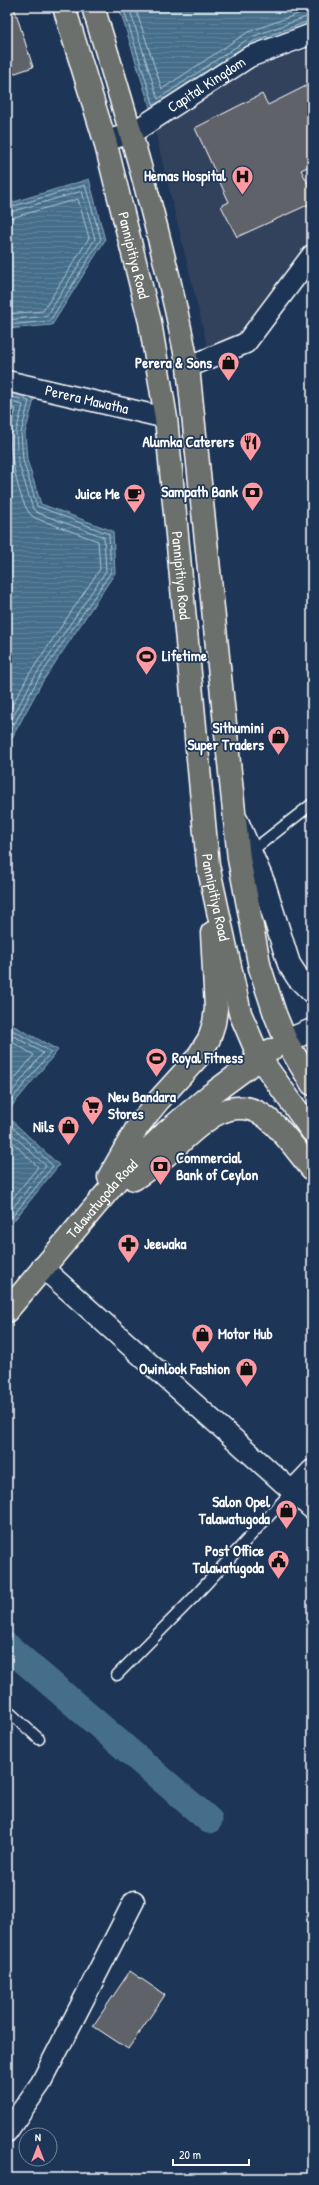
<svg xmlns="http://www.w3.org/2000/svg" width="319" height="2185" viewBox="0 0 319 2185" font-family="'Patrick Hand',sans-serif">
	<defs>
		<pattern id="water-rules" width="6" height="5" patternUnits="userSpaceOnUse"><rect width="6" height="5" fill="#446e8b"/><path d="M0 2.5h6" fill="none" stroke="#60849c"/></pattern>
	</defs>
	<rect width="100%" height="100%" fill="#1d3557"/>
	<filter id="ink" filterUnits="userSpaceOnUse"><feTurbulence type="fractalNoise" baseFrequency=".025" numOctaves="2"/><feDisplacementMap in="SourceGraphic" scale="8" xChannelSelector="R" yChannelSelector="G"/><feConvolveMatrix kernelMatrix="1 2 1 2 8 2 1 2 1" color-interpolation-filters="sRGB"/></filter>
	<g filter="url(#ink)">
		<polygon fill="#31425d" points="312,48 312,239 240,335 208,349 155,131 248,69"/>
		<g fill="url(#water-rules)" stroke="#8fa8b9">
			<polygon points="119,7 312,7 312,24 255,45 152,114"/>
			<polygon points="89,179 105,240 52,325 7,329 7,204"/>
			<polygon points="7,392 35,396 25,433 27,460 41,504 113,531 115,573 41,684 7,747"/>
			<polygon points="7,1022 58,1050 7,1112"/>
			<polygon points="7,1116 59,1165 7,1229"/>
		</g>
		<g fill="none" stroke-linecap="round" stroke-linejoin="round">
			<g stroke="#b4c5d1" stroke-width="1">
				<polyline points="123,7 154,106"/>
				<polyline points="129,7 158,99 251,37 312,15"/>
				<polyline points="135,7 162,89 248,32 312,9"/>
				<polyline points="247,46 254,41 312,20"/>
				<polyline points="7,208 85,185 101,239 50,321 7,325"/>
				<polyline points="7,213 82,191 95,239 47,316 7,320"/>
				<polyline points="7,219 78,199 89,238 43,311 7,314"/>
				<polyline points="7,396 29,401 21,433 23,460 37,506 109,534 111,572 37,681 7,738"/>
				<polyline points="7,401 23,405 16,432 18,461 33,509 38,513 104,537 106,571 33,679 7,728"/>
				<path d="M7 407 16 409C14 417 10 426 10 434 10 452 19 510 35 518L98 541 100 569 28 676 7 715"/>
				<polyline points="7,1027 51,1052 7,1105"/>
				<polyline points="7,1032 43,1053 7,1098"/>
				<polyline points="7,1039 34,1055 7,1088"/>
				<polyline points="7,1122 53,1166 7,1223"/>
				<polyline points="7,1129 46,1166 7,1215"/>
				<polyline points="7,1137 38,1167 7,1205"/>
			</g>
			<polyline stroke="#446e8b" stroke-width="27" points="7,1646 209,1820"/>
		</g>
		<g fill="#61626b" stroke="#fff">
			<polygon points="7,7 14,7 33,67 7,76"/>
			<polygon points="312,83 312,165 301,170 312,191 312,203 237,237 221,206 229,202 195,128 262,94 268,105"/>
			<polygon points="130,1971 165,1995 128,2049 93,2026"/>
		</g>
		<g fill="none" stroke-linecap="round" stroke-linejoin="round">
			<defs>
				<g id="service">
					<polyline points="249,853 312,804"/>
					<polyline points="117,1675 194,1597 292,1491"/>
					<polyline points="7,1710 39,1739"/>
				</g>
				<g id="minor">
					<path id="s1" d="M105 141 132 133 249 57 312 34"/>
					<polyline points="188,367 246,343 312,255"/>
					<path id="s2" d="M7 381 166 418"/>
					<polyline points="42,1267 312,1509"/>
					<polyline points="292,1491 312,1470"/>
					<polyline points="7,2132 41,2083 134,1901"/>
				</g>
				<g id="secondary">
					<polyline points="237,821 264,884 289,964 298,978 312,992"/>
					<polyline points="286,1041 312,1030"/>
				</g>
				<g id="primary">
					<path id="s3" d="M64 7 105 141 150 322 166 418 208 865 240 1013 259 1057 312 1131"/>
					<path d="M93 7C130 126 164 245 188 367L239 859 260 968 275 1014 286 1041 312 1084"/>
					<polyline points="109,1177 138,1126 159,1100 197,1058 209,1039 214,1023 216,1009 212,933"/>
					<path d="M134 1179C144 1172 153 1166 162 1159 189 1137 224 1090 263 1115 280 1126 298 1153 312 1169"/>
					<path id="s4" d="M7 1311 119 1178 166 1132 210 1095 271 1050"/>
				</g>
			</defs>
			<use href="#service" stroke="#fff" stroke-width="13"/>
			<use href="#minor" stroke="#fff" stroke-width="23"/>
			<use href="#secondary" stroke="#fff" stroke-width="25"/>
			<use href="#primary" stroke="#fff" stroke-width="25"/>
			<use href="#service" stroke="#1d3557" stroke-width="10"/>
			<use href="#minor" stroke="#1d3557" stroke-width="20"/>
			<use href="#secondary" stroke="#1d3557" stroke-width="22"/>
			<use href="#primary" stroke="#6c706d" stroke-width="22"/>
		</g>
	</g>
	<defs>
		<symbol id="hospital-pin" viewBox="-11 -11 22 30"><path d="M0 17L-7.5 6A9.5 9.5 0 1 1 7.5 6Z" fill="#ff9aa2" stroke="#1d3557"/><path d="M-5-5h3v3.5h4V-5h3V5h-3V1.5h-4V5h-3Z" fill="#111"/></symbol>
		<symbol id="shop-pin" viewBox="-11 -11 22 30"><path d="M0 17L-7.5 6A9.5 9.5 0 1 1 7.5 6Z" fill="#ff9aa2" stroke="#1d3557"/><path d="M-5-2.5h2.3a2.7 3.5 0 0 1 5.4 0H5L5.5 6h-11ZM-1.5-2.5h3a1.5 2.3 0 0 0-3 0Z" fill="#111"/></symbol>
		<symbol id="restaurant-pin" viewBox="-11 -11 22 30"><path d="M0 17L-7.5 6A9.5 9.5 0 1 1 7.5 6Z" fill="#ff9aa2" stroke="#1d3557"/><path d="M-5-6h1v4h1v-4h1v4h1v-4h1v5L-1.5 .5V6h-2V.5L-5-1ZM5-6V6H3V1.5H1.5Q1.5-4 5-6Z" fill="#111"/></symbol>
		<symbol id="bank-pin" viewBox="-11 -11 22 30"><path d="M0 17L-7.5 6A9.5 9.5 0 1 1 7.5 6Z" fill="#ff9aa2" stroke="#1d3557"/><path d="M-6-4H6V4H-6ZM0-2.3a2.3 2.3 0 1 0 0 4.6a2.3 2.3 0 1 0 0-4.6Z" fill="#111"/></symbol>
		<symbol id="cafe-pin" viewBox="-11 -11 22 30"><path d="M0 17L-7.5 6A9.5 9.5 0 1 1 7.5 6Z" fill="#ff9aa2" stroke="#1d3557"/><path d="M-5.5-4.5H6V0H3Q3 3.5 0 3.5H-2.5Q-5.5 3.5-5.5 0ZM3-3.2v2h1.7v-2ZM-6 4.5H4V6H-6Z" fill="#111"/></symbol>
		<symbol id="stadium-pin" viewBox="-11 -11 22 30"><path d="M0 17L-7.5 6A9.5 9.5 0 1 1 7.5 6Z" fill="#ff9aa2" stroke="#1d3557"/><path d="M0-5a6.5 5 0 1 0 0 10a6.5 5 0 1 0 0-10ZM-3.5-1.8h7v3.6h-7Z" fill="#111"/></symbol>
		<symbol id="supermarket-pin" viewBox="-11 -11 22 30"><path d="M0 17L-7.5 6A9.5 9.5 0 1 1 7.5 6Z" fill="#ff9aa2" stroke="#1d3557"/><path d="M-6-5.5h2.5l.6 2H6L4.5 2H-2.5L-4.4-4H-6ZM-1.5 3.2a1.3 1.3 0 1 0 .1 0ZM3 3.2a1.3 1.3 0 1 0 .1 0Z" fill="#111"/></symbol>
		<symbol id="pharmacy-pin" viewBox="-11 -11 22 30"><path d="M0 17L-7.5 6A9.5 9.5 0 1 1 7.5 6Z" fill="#ff9aa2" stroke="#1d3557"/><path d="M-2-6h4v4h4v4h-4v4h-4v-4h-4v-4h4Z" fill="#111"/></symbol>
		<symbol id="civic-pin" viewBox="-11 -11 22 30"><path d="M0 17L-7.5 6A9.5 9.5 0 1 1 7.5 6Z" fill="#ff9aa2" stroke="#1d3557"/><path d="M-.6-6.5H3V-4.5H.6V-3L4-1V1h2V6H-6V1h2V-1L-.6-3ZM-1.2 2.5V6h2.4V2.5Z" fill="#111"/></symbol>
	</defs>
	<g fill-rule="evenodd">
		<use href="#hospital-pin" x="230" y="164" width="25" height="34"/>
		<use href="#shop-pin" x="216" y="350" width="25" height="34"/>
		<use href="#restaurant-pin" x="238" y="430" width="25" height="34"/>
		<use href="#bank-pin" x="240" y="480" width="25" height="34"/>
		<use href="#cafe-pin" x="122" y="482" width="25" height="34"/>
		<use href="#stadium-pin" x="134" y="644" width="25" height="34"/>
		<use href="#shop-pin" x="266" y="724" width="25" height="34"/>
		<use href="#stadium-pin" x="144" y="1046" width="25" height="34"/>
		<use href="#supermarket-pin" x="80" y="1094" width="25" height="34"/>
		<use href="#shop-pin" x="56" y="1114" width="25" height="34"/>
		<use href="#bank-pin" x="148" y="1154" width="25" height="34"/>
		<use href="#pharmacy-pin" x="116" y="1232" width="25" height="34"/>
		<use href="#shop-pin" x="190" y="1322" width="25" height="34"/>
		<use href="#shop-pin" x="234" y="1356" width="25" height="34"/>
		<use href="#shop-pin" x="274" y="1498" width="25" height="34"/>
		<use href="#civic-pin" x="266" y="1548" width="25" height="34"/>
	</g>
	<g text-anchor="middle" stroke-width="3.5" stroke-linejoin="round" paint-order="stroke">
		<g font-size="15" fill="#fff" stroke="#1d3557">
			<text dy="5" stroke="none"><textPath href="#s1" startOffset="117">Capital Kingdom</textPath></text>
			<text dy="5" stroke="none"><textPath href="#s3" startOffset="258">Pannipitiya Road</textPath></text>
			<text dy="5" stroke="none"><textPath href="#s2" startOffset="82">Perera Mawatha</textPath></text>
			<text dy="5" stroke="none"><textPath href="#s3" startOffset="582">Pannipitiya Road</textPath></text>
			<text dy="5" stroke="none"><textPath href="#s3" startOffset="906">Pannipitiya Road</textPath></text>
			<text dy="5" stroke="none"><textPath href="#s4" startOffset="147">Talawatugoda Road</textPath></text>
		</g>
		<g font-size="15" font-weight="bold" fill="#fff" stroke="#1d3557" text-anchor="end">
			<text x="226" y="181">Hemas Hospital</text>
			<text x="212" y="368">Perera &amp; Sons</text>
			<text x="234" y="447">Alumka Caterers</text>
			<text x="238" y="497">Sampath Bank</text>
			<text x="120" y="499">Juice Me</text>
			<text x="162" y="661" text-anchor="start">Lifetime</text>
			<text x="264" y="733">Sithumini<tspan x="264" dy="17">Super Traders</tspan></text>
			<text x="172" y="1063" text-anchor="start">Royal Fitness</text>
			<text x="108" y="1102" text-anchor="start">New Bandara<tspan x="108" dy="17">Stores</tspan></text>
			<text x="54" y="1132">Nils</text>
			<text x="176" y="1163" text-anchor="start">Commercial<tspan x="176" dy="17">Bank of Ceylon</tspan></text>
			<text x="144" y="1249" text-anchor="start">Jeewaka</text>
			<text x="218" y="1339" text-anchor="start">Motor Hub</text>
			<text x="230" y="1374">Owinlook Fashion</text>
			<text x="270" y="1507">Salon Opel<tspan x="270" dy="17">Talawatugoda</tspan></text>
			<text x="264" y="1556">Post Office<tspan x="264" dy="17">Talawatugoda</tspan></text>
		</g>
	</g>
	<rect width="319" height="2185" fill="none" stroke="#1d3557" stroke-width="24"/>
	<rect x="12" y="12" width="295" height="2161" fill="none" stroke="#fff" stroke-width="1.5" filter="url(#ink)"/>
	<g transform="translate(38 2147)"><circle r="19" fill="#1d3557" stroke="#77869a"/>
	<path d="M0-3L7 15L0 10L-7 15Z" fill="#ff9aa2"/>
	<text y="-6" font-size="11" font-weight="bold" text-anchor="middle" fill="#ffffff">N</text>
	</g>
	<path d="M173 2159v6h76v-6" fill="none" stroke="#ffffff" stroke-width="2"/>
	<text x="179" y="2159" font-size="12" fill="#ffffff" stroke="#1d3557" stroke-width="3" paint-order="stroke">20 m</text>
</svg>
